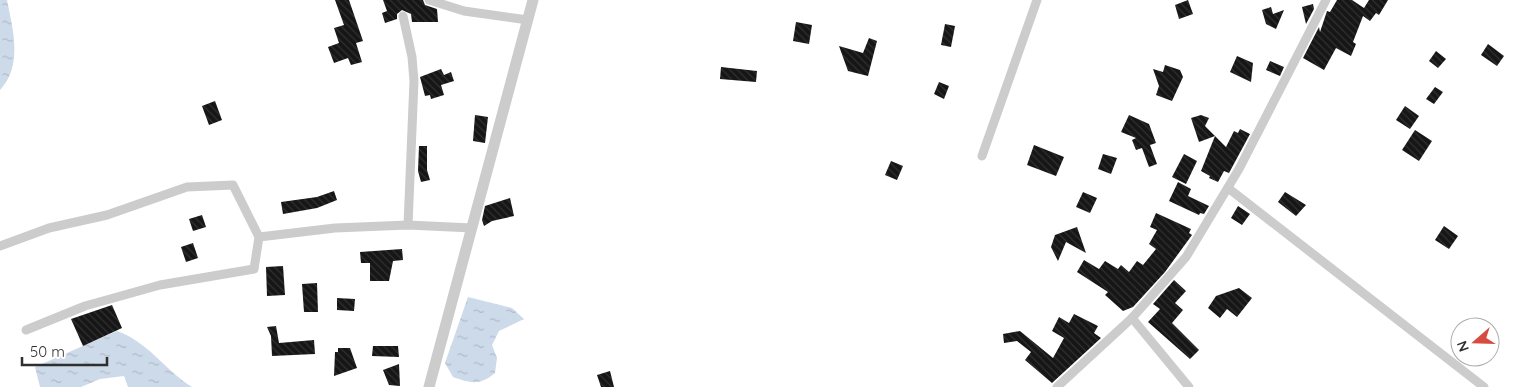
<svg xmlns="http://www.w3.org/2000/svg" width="1520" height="387" viewBox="0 0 1520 387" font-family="Quicksand,sans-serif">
	<defs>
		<pattern id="water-ripples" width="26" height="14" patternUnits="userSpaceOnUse" patternTransform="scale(1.25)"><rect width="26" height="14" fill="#cddae9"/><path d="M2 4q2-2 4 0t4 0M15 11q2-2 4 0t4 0" fill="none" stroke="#b0bbc8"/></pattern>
		<pattern id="building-back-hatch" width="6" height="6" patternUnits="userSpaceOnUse" patternTransform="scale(1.25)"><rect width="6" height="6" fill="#161616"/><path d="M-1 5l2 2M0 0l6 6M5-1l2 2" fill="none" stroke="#303030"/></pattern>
	</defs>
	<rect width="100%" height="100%" fill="#fff"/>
	<g fill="url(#water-ripples)">
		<path d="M0 0H7C13 30 23 66 0 90Z"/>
		<path d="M468 297 512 308 524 319 499 331 492 345 497 358 495 373C480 386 470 383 453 377L445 363Z"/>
		<path d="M117 331C148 342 165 370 192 387H128L124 376 100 379 81 387H40L35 367Z"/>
	</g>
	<g fill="url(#building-back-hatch)">
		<polygon points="335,0 349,0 363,41 356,43 362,62 351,65 348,58 334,63 328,47 339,43 334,28 344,25"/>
		<polygon points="383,0 423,0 425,5 437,9 438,22 412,22 411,14 402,10 397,14 397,19 385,23 382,13 387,11"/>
		<polygon points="1188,0 1193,14 1179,19 1175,5"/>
		<polygon points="1337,0 1352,0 1364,8 1369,0 1388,0 1379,15 1376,13 1370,21 1363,16 1353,42 1356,44 1351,56 1336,48 1324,70 1303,58 1319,27 1320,32 1327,11 1330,12"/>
		<polygon points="1313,4 1314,9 1306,24 1302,7"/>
		<polygon points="1271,7 1273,14 1284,10 1276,29 1266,24 1262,10"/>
		<polygon points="796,22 812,25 809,44 793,41"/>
		<polygon points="945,24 955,26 951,47 941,45"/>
		<polygon points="869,38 877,41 868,76 848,71 839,46 863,53"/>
		<polygon points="1488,44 1504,56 1497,66 1481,55"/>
		<polygon points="1436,51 1446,59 1438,68 1429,61"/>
		<polygon points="1237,56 1253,63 1251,82 1230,72"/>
		<polygon points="1270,61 1284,67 1280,76 1266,70"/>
		<polygon points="1165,65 1180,70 1183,77 1172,101 1156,95 1159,86 1153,69 1163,72"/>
		<polygon points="721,67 757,71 756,82 720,79"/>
		<polygon points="441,69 444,75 451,72 454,81 441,85 444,95 431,99 430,95 425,96 420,77"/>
		<polygon points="939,82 949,86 944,99 934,94"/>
		<polygon points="1435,87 1443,92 1434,104 1426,99"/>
		<polygon points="215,101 222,120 209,125 202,106"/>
		<polygon points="1405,106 1419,116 1410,129 1396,120"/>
		<polygon points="475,115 488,117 485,143 473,141"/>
		<polygon points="1129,115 1149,124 1156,143 1150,145 1157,164 1149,167 1142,148 1136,150 1132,140 1136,138 1121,132"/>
		<polygon points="1201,115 1209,118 1205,126 1215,136 1199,142 1191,118"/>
		<polygon points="1240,129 1250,134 1229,173 1224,171 1218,182 1209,178 1210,176 1201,171 1215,136 1226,147 1234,131 1238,133"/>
		<polygon points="1415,130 1432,141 1419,161 1402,150"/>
		<polygon points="1034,145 1064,157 1056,176 1027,165"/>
		<polygon points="419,146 427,146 427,170 430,180 421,182 418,171"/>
		<polygon points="1103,154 1117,158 1111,174 1098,169"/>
		<polygon points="1184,154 1197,161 1186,184 1172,177"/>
		<polygon points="891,161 903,166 897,180 885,175"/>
		<polygon points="1178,182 1191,189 1188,196 1209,206 1204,214 1200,213 1199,215 1169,201"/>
		<polygon points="334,191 337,200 317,208 283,214 281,202 317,197"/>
		<polygon points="1083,192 1097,198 1090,213 1076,207"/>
		<polygon points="1285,192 1306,205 1296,216 1278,202"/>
		<polygon points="510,198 514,216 492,221 484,226 482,220 485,206"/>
		<polygon points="1238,206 1250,214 1242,225 1231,218"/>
		<polygon points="1156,213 1191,229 1189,233 1192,235 1165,272 1133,307 1123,311 1105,295 1108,292 1077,272 1084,260 1099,269 1105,261 1118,269 1121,265 1129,272 1137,261 1143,265 1156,249 1149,244 1157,230 1150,227"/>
		<polygon points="202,215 206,227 193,231 189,219"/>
		<polygon points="1444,226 1458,236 1449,249 1435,240"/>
		<polygon points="1077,227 1086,253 1066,242 1058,261 1051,247 1055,235"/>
		<polygon points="193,243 198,258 186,262 181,247"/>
		<polygon points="402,249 403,260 393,261 389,281 370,281 370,263 361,263 360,252"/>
		<polygon points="283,266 285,295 267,296 266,267"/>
		<polygon points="1174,280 1186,291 1175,303 1183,310 1172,323 1199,350 1190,359 1148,322 1160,309 1153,304"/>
		<polygon points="317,283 318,312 304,312 302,284"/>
		<polygon points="1239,288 1252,298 1237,317 1227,309 1220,318 1208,308 1216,296"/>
		<polygon points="337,298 355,299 354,311 337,310"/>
		<polygon points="112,305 122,328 83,346 71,319"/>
		<polygon points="1074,314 1098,326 1094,333 1101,338 1052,383 1025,360 1031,352 1017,341 1004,343 1003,334 1020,331 1053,358 1064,338 1052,331 1059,317 1069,323"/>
		<polygon points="276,326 279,343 314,340 315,354 272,356 271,336 267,327"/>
		<polygon points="373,346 398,346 399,357 372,356"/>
		<polygon points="338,348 350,348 357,368 334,376 335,352 338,352"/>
		<polygon points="399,364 400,386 389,385 383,370"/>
		<polygon points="610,371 614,387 601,387 597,375"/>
	</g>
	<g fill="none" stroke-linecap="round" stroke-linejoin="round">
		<g stroke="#ccc" stroke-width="9">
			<polyline points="429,0 464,11 528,20"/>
			<polyline points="403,16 412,57 414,81 408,225"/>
			<polyline points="982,156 1037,0"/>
			<polyline points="1228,188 1484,387"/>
			<polyline points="259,237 335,228 408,225 472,228"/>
			<polyline points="0,246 49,228 107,215 187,187 233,185 259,237 254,269 160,285 85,306 26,330"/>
			<polyline points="1132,318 1189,387"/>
			<polyline points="1057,387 1132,318 1186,257 1239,169 1326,0"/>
		</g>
		<polyline stroke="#ccc" stroke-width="11" points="429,387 533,0"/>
	</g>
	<g transform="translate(1475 342) rotate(250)"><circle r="24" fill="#ffffff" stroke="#acacac"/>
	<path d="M0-4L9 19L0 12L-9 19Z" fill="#d74c41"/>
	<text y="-8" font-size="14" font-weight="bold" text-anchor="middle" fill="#2f2f2f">N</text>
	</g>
	<path d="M22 357v8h85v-8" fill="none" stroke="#2f2f2f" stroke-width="2.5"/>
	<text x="30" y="357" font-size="15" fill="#2f2f2f" stroke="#ffffff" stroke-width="4" paint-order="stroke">50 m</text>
</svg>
